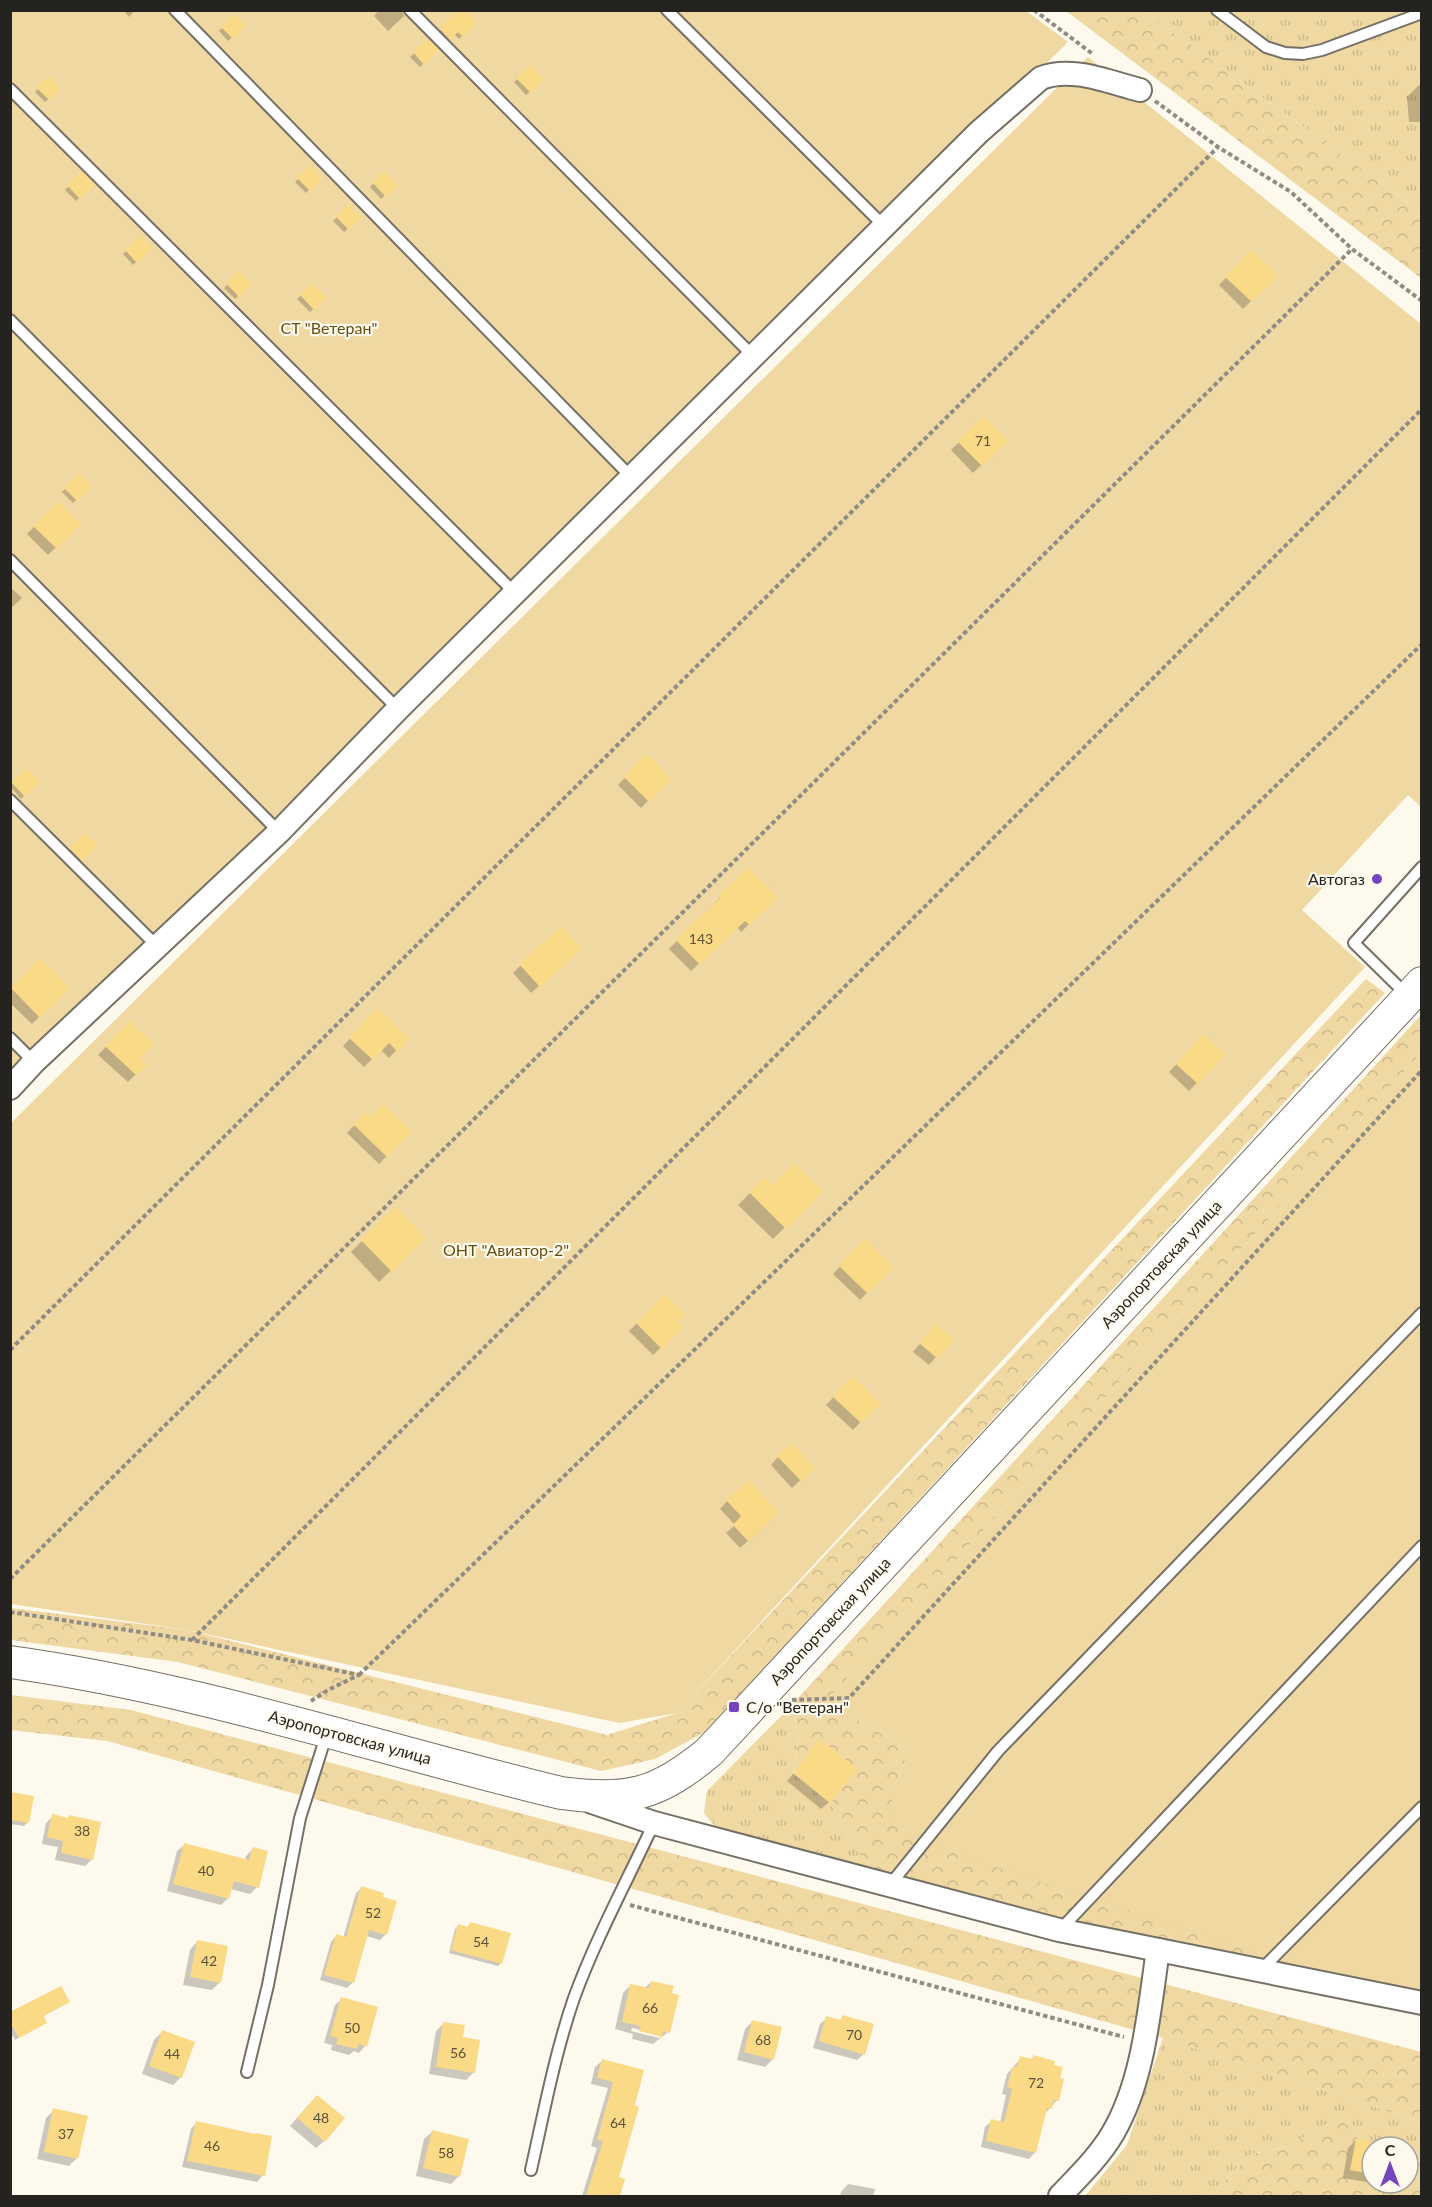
<svg xmlns="http://www.w3.org/2000/svg" width="1432" height="2207" viewBox="0 0 1432 2207" font-family="Lato,sans-serif">
	<defs>
		<pattern id="grass-tufts" width="24" height="20" patternUnits="userSpaceOnUse" patternTransform="scale(1.5)"><rect width="24" height="20" fill="#efd8a2"/><path d="M3 7l-1-3M5 7V3M7 7l1-3M15 17l-1-3M17 17v-4M19 17l1-3" fill="none" stroke="#cdb98b"/></pattern>
		<pattern id="forest-crowns" width="20" height="18" patternUnits="userSpaceOnUse" patternTransform="scale(1.5)"><rect width="20" height="18" fill="#efd8a2"/><path d="M2 6a3 3 0 1 1 6 0M12 15a3 3 0 1 1 6 0" fill="none" stroke="#cdb98b"/></pattern>
	</defs>
	<rect width="100%" height="100%" fill="#fef9ed"/>
	<g fill="url(#grass-tufts)">
		<polygon points="1144,11 1421,11 1421,212"/>
		<polygon points="791,1706 799,1734 793,1773 830,1803 860,1855 871,1869 717,1829 704,1813 707,1791"/>
		<polygon points="1163,2038 1421,2122 1421,2161 1408,2158 1408,2147 1372,2148 1350,2133 1337,2118 1286,2147 1251,2154 1223,2182 1214,2196 1085,2196 1127,2145"/>
	</g>
	<g fill="url(#forest-crowns)">
		<polygon points="1066,11 1144,11 1421,212 1421,278"/>
		<polygon points="1366,979 1385,993 705,1732 655,1759 601,1771 178,1662 11,1640 11,1608 187,1630 607,1735 677,1713"/>
		<polygon points="1421,1015 1421,1053 825,1703 857,1719 909,1750 894,1790 1421,1999 1421,2015 871,1869 860,1855 830,1803 857,1769 820,1740 793,1773 799,1734 791,1706"/>
		<polygon points="11,1695 131,1710 1421,2052 1421,2122 1163,2038 107,1741 11,1730"/>
		<polygon points="1337,2118 1347,2121 1350,2133 1372,2148 1372,2183 1408,2183 1408,2158 1421,2161 1421,2196 1214,2196 1223,2182 1251,2154 1286,2147"/>
	</g>
	<g fill="#efd8a2">
		<polygon points="1025,10 1068,42 11,1090 11,11"/>
		<polygon points="1088,57 1421,324 1421,807 1408,795 1302,910 1365,967 677,1713 619,1723 187,1630 11,1604 11,1123"/>
		<polygon points="1421,1053 1421,1999 1273,1958 911,1839 889,1818 894,1790 909,1750 857,1719 825,1703"/>
	</g>
	<g fill="#0003" fill-rule="evenodd">
		<polygon points="123,10 135,10 129,17"/>
		<polygon points="379,10 402,10 404,16 388,31 374,16"/>
		<polygon points="460,10 475,23 459,39 454,34 446,42 437,33"/>
		<polygon points="234,16 243,26 228,41 219,31"/>
		<polygon points="428,41 437,50 420,67 410,57"/>
		<polygon points="530,67 542,80 526,95 514,82"/>
		<polygon points="49,78 59,89 45,102 35,92"/>
		<polygon points="1419,85 1422,85 1422,122 1409,122 1407,97"/>
		<polygon points="310,168 320,179 306,193 295,182"/>
		<polygon points="82,173 93,185 76,201 65,190"/>
		<polygon points="384,173 396,185 381,199 370,187"/>
		<polygon points="348,207 359,218 344,232 333,221"/>
		<polygon points="139,238 150,249 133,265 123,254"/>
		<polygon points="1251,252 1276,276 1243,309 1219,285"/>
		<polygon points="239,273 250,285 235,299 224,288"/>
		<polygon points="312,285 325,298 310,312 297,299"/>
		<polygon points="983,418 1006,441 973,473 951,450"/>
		<polygon points="79,475 90,486 73,503 62,492"/>
		<polygon points="58,503 79,524 48,555 27,534"/>
		<polygon points="10,587 22,598 10,609"/>
		<polygon points="646,756 670,779 641,808 618,785"/>
		<polygon points="27,770 38,782 21,799 10,786"/>
		<polygon points="85,835 96,846 78,863 67,852"/>
		<polygon points="748,869 776,898 741,932 737,927 691,971 669,949"/>
		<polygon points="572,957 531,993 513,973 521,965"/>
		<polygon points="40,961 68,988 32,1024 10,1003 10,991"/>
		<polygon points="377,1010 407,1039 389,1058 381,1050 364,1067 343,1046"/>
		<polygon points="129,1023 138,1058 145,1065 128,1082 98,1055"/>
		<polygon points="1196,1044 1223,1055 1189,1091 1169,1072"/>
		<polygon points="365,1114 370,1119 410,1132 379,1164 347,1133"/>
		<polygon points="764,1179 772,1187 821,1191 773,1239 738,1205"/>
		<polygon points="424,1238 379,1282 351,1252 362,1241"/>
		<polygon points="865,1241 892,1267 860,1300 833,1274"/>
		<polygon points="665,1296 676,1321 682,1327 653,1355 629,1331"/>
		<polygon points="928,1334 936,1357 929,1365 913,1352"/>
		<polygon points="852,1378 879,1403 853,1430 826,1405"/>
		<polygon points="778,1457 813,1468 792,1488 771,1465"/>
		<polygon points="727,1501 770,1521 740,1548 726,1533 735,1525 720,1509"/>
		<polygon points="813,1749 829,1802 821,1809 787,1781"/>
		<polygon points="10,1793 27,1823 24,1826 10,1824"/>
		<polygon points="53,1816 67,1819 69,1817 92,1859 85,1866 55,1860 58,1847 42,1844 46,1823"/>
		<polygon points="184,1845 245,1860 246,1856 253,1849 257,1887 250,1894 230,1889 228,1898 221,1905 167,1891 177,1851"/>
		<polygon points="362,1888 386,1934 380,1940 366,1936 353,1982 347,1988 320,1980 331,1942 336,1936 343,1938 356,1893"/>
		<polygon points="470,1924 501,1963 498,1966 449,1953 455,1929 458,1926 466,1928"/>
		<polygon points="197,1942 220,1982 212,1990 183,1985 190,1950"/>
		<path d="M651 1982 668 2032 653 2044 632 2039 633 2034 615 2029 623 1993 631 1985 645 1988ZM632 2028 662 2035 659 2038 631 2031Z"/>
		<polygon points="342,1999 365,2046 359,2053 354,2051 349,2055 331,2050 332,2045 324,2043 335,2005"/>
		<polygon points="10,2013 43,2017 46,2022 15,2040 10,2031"/>
		<polygon points="843,2017 864,2054 857,2060 813,2048 820,2024 827,2018 839,2021"/>
		<polygon points="753,2021 773,2059 765,2067 737,2060 745,2029"/>
		<polygon points="444,2023 462,2038 474,2072 466,2080 429,2074 436,2031"/>
		<polygon points="162,2032 181,2077 173,2085 142,2074 154,2040"/>
		<polygon points="1033,2057 1057,2100 1044,2115 1035,2152 1029,2159 981,2147 985,2127 992,2121 1000,2123 1006,2095 1002,2094 1007,2074 1021,2058 1030,2060"/>
		<polygon points="602,2061 642,2071 617,2178 623,2180 618,2196 582,2196 597,2148 591,2146 608,2088 591,2084 595,2067"/>
		<polygon points="309,2104 324,2141 316,2148 290,2126"/>
		<polygon points="54,2110 77,2158 69,2166 37,2159 46,2118"/>
		<polygon points="197,2122 263,2175 257,2182 182,2167 191,2129"/>
		<polygon points="432,2132 459,2176 451,2184 416,2176 424,2139"/>
		<polygon points="1356,2140 1395,2147 1372,2147 1372,2183 1343,2178 1348,2148"/>
		<polygon points="848,2184 875,2189 873,2196 840,2196 841,2192"/>
	</g>
	<g fill="#fbda87">
		<polygon points="458,10 465,10 477,23 463,37 458,32 450,40 439,28"/>
		<polygon points="234,14 246,26 233,39 221,27"/>
		<polygon points="428,39 439,50 424,65 413,52"/>
		<polygon points="530,65 544,80 531,93 516,78"/>
		<polygon points="49,76 61,89 49,100 37,88"/>
		<polygon points="310,165 322,179 310,191 297,178"/>
		<polygon points="82,171 95,185 80,199 67,185"/>
		<polygon points="384,171 398,185 386,197 372,182"/>
		<polygon points="348,205 361,218 349,230 336,217"/>
		<polygon points="140,236 152,249 137,263 125,250"/>
		<polygon points="1251,250 1278,276 1252,302 1225,277"/>
		<polygon points="239,271 252,285 239,297 226,283"/>
		<polygon points="312,283 327,298 314,310 300,295"/>
		<polygon points="983,416 1008,441 982,466 957,441"/>
		<polygon points="79,473 92,486 77,501 64,488"/>
		<polygon points="58,501 81,524 57,549 33,526"/>
		<polygon points="646,754 672,779 649,802 624,777"/>
		<polygon points="27,768 40,782 25,797 12,783"/>
		<polygon points="85,833 98,846 82,861 69,848"/>
		<polygon points="748,867 778,898 750,925 745,921 700,965 676,940 721,897 719,895"/>
		<polygon points="561,927 582,949 540,987 519,964"/>
		<polygon points="40,958 70,988 40,1018 11,988"/>
		<polygon points="377,1008 410,1039 398,1052 389,1043 373,1060 349,1038"/>
		<polygon points="129,1021 154,1044 140,1058 147,1065 137,1076 105,1046"/>
		<polygon points="1203,1034 1225,1055 1198,1084 1176,1064"/>
		<polygon points="383,1104 412,1132 387,1157 353,1124 365,1112 370,1117"/>
		<polygon points="794,1163 823,1191 786,1229 749,1192 764,1177 772,1185"/>
		<polygon points="396,1207 426,1238 392,1272 361,1240"/>
		<polygon points="865,1239 894,1267 868,1294 839,1266"/>
		<polygon points="665,1294 685,1314 678,1321 684,1327 662,1349 636,1323"/>
		<polygon points="936,1324 954,1340 938,1359 919,1343"/>
		<polygon points="852,1376 881,1403 861,1423 833,1397"/>
		<polygon points="792,1443 815,1468 801,1481 777,1456"/>
		<polygon points="749,1480 779,1513 748,1541 733,1525 741,1516 726,1500"/>
		<polygon points="820,1739 857,1769 830,1803 793,1773"/>
		<polygon points="10,1792 34,1796 29,1823 10,1820"/>
		<polygon points="52,1814 68,1818 69,1815 101,1822 93,1860 61,1853 63,1841 47,1837"/>
		<polygon points="184,1843 249,1860 253,1847 268,1851 259,1888 234,1881 229,1899 173,1884"/>
		<polygon points="361,1886 384,1893 383,1897 397,1901 387,1935 369,1930 354,1983 324,1975 336,1934 346,1937"/>
		<polygon points="470,1922 511,1933 502,1964 451,1950 458,1924 468,1927"/>
		<polygon points="197,1940 228,1946 221,1983 190,1977"/>
		<polygon points="651,1981 674,1986 672,1993 679,1995 670,2033 663,2031 662,2037 639,2031 640,2026 622,2022 630,1984 649,1988"/>
		<polygon points="61,1986 70,2002 44,2016 47,2023 19,2038 10,2022 10,2012"/>
		<polygon points="341,1997 378,2007 367,2047 359,2044 357,2049 336,2044 338,2038 330,2036"/>
		<polygon points="842,2015 874,2024 865,2055 819,2041 826,2016 841,2020"/>
		<polygon points="752,2020 782,2027 774,2060 744,2052"/>
		<polygon points="443,2022 465,2025 463,2037 480,2040 475,2073 436,2067"/>
		<polygon points="162,2030 195,2042 182,2078 149,2066"/>
		<polygon points="1033,2055 1055,2061 1054,2065 1063,2067 1060,2078 1064,2079 1059,2101 1054,2100 1052,2109 1047,2108 1036,2153 986,2141 991,2119 1004,2122 1012,2089 1007,2087 1013,2066 1017,2067 1020,2056 1032,2059"/>
		<polygon points="602,2059 644,2070 635,2105 639,2107 619,2177 625,2179 620,2196 586,2196 603,2141 597,2140 613,2082 597,2078"/>
		<polygon points="317,2095 345,2118 325,2142 297,2118"/>
		<polygon points="53,2108 88,2116 78,2159 44,2152"/>
		<polygon points="196,2121 255,2134 255,2133 272,2136 265,2176 187,2161"/>
		<polygon points="432,2130 469,2139 460,2177 423,2168"/>
		<polygon points="1356,2139 1372,2142 1372,2174 1350,2170"/>
	</g>
	<g fill="none" stroke-linecap="round" stroke-linejoin="round">
		<defs>
			<g id="lane">
				<polyline points="175,10 632,478"/>
				<polyline points="410,10 754,357"/>
				<polyline points="667,10 884,226"/>
				<polyline points="1217,10 1266,47 1285,53 1303,54 1322,50 1422,13"/>
				<polyline points="10,89 515,593"/>
				<polyline points="10,320 398,709"/>
				<polyline points="10,560 279,832"/>
				<polyline points="10,800 157,946"/>
				<polyline points="1408,996 1354,943 1422,867"/>
				<polyline points="10,1038 34,1062"/>
				<polyline points="889,1886 998,1751 1422,1313"/>
				<polyline points="1060,1930 1422,1546"/>
				<polyline points="1261,1970 1422,1807"/>
				<polyline points="247,2072 268,1985 300,1818 327,1733"/>
				<path d="M531 2170C544 2112 555 2053 574 1998 596 1938 627 1881 654 1823"/>
			</g>
			<g id="street">
				<path d="M10 1088 34 1062 279 832 398 709 979 132 1041 78C1072 66 1108 82 1140 90"/>
				<polyline points="592,1802 654,1823 1059,1930 1422,2003"/>
				<path d="M1060 2196C1078 2177 1099 2157 1113 2133 1144 2080 1149 2010 1158 1950"/>
			</g>
			<path id="secondary" d="M10 1662C198 1688 378 1749 561 1793 628 1802 657 1795 709 1752L1422 983"/>
		</defs>
		<use href="#lane" stroke="#747066" stroke-width="14"/>
		<use href="#street" stroke="#747066" stroke-width="26"/>
		<use href="#secondary" stroke="#747066" stroke-width="34"/>
		<g stroke="#8f8c84" stroke-width="4" stroke-dasharray="4.5 3" stroke-linecap="butt">
			<polyline points="1034,10 1094,55"/>
			<polyline points="1155,101 1218,147 1291,192 1352,249 1422,301"/>
			<polyline points="10,1350 1218,147"/>
			<polyline points="10,1579 1352,249"/>
			<polyline points="10,1612 192,1640 359,1675 328,1690 311,1701"/>
			<polyline points="192,1640 1422,409"/>
			<polyline points="359,1675 1422,644"/>
			<polyline points="792,1700 849,1698 1422,1070"/>
			<polyline points="630,1905 1124,2037"/>
		</g>
		<use href="#lane" stroke="#fff" stroke-width="10"/>
		<use href="#street" stroke="#fff" stroke-width="22"/>
		<use href="#secondary" stroke="#fff" stroke-width="32"/>
	</g>
	<g fill="#7545bd" stroke="#fef9ed" stroke-width="2">
		<circle cx="1377" cy="879" r="6"/>
		<rect x="728" y="1701" width="12" height="12" rx="3"/>
	</g>
	<g text-anchor="middle" stroke-width="4.5" stroke-linejoin="round" paint-order="stroke">
		<g font-size="14" fill="#5a5139">
			<text x="983" y="446">71</text>
			<text x="701" y="944">143</text>
			<text x="82" y="1836">38</text>
			<text x="206" y="1876">40</text>
			<text x="373" y="1918">52</text>
			<text x="481" y="1947">54</text>
			<text x="209" y="1966">42</text>
			<text x="650" y="2013">66</text>
			<text x="352" y="2033">50</text>
			<text x="854" y="2040">70</text>
			<text x="763" y="2045">68</text>
			<text x="458" y="2058">56</text>
			<text x="172" y="2059">44</text>
			<text x="1036" y="2088">72</text>
			<text x="321" y="2123">48</text>
			<text x="618" y="2128">64</text>
			<text x="66" y="2139">37</text>
			<text x="212" y="2151">46</text>
			<text x="446" y="2158">58</text>
		</g>
		<g font-size="16" fill="#654f0e" stroke="#fef9ed">
			<text x="329" y="334">СТ "Ветеран"</text>
			<text x="506" y="1256">ОНТ "Авиатор-2"</text>
		</g>
		<g font-size="16" fill="#25231f" stroke="#fef9ed" text-anchor="end">
			<text x="1365" y="885">Автогаз</text>
			<text x="746" y="1713" text-anchor="start">С/о "Ветеран"</text>
		</g>
		<g font-size="16" fill="#25231f" stroke="#fef9ed">
			<text transform="translate(1161 1264) rotate(-47)" y="6">Аэропортовская улица</text>
			<text transform="translate(830 1621) rotate(-47)" y="6">Аэропортовская улица</text>
			<text transform="translate(350 1737) rotate(15)" y="6">Аэропортовская улица</text>
		</g>
	</g>
	<rect width="1432" height="2207" fill="none" stroke="#25231f" stroke-width="24"/>
	<g transform="translate(1390 2165)"><circle r="28" fill="#fef9ed" stroke="#a7a39b" stroke-width="1.5"/>
	<path d="M0-4.5L10 22L0 15L-10 22Z" fill="#7545bd"/>
	<text y="-9" font-size="16" font-weight="bold" text-anchor="middle" fill="#25231f">С</text>
	</g>
</svg>
